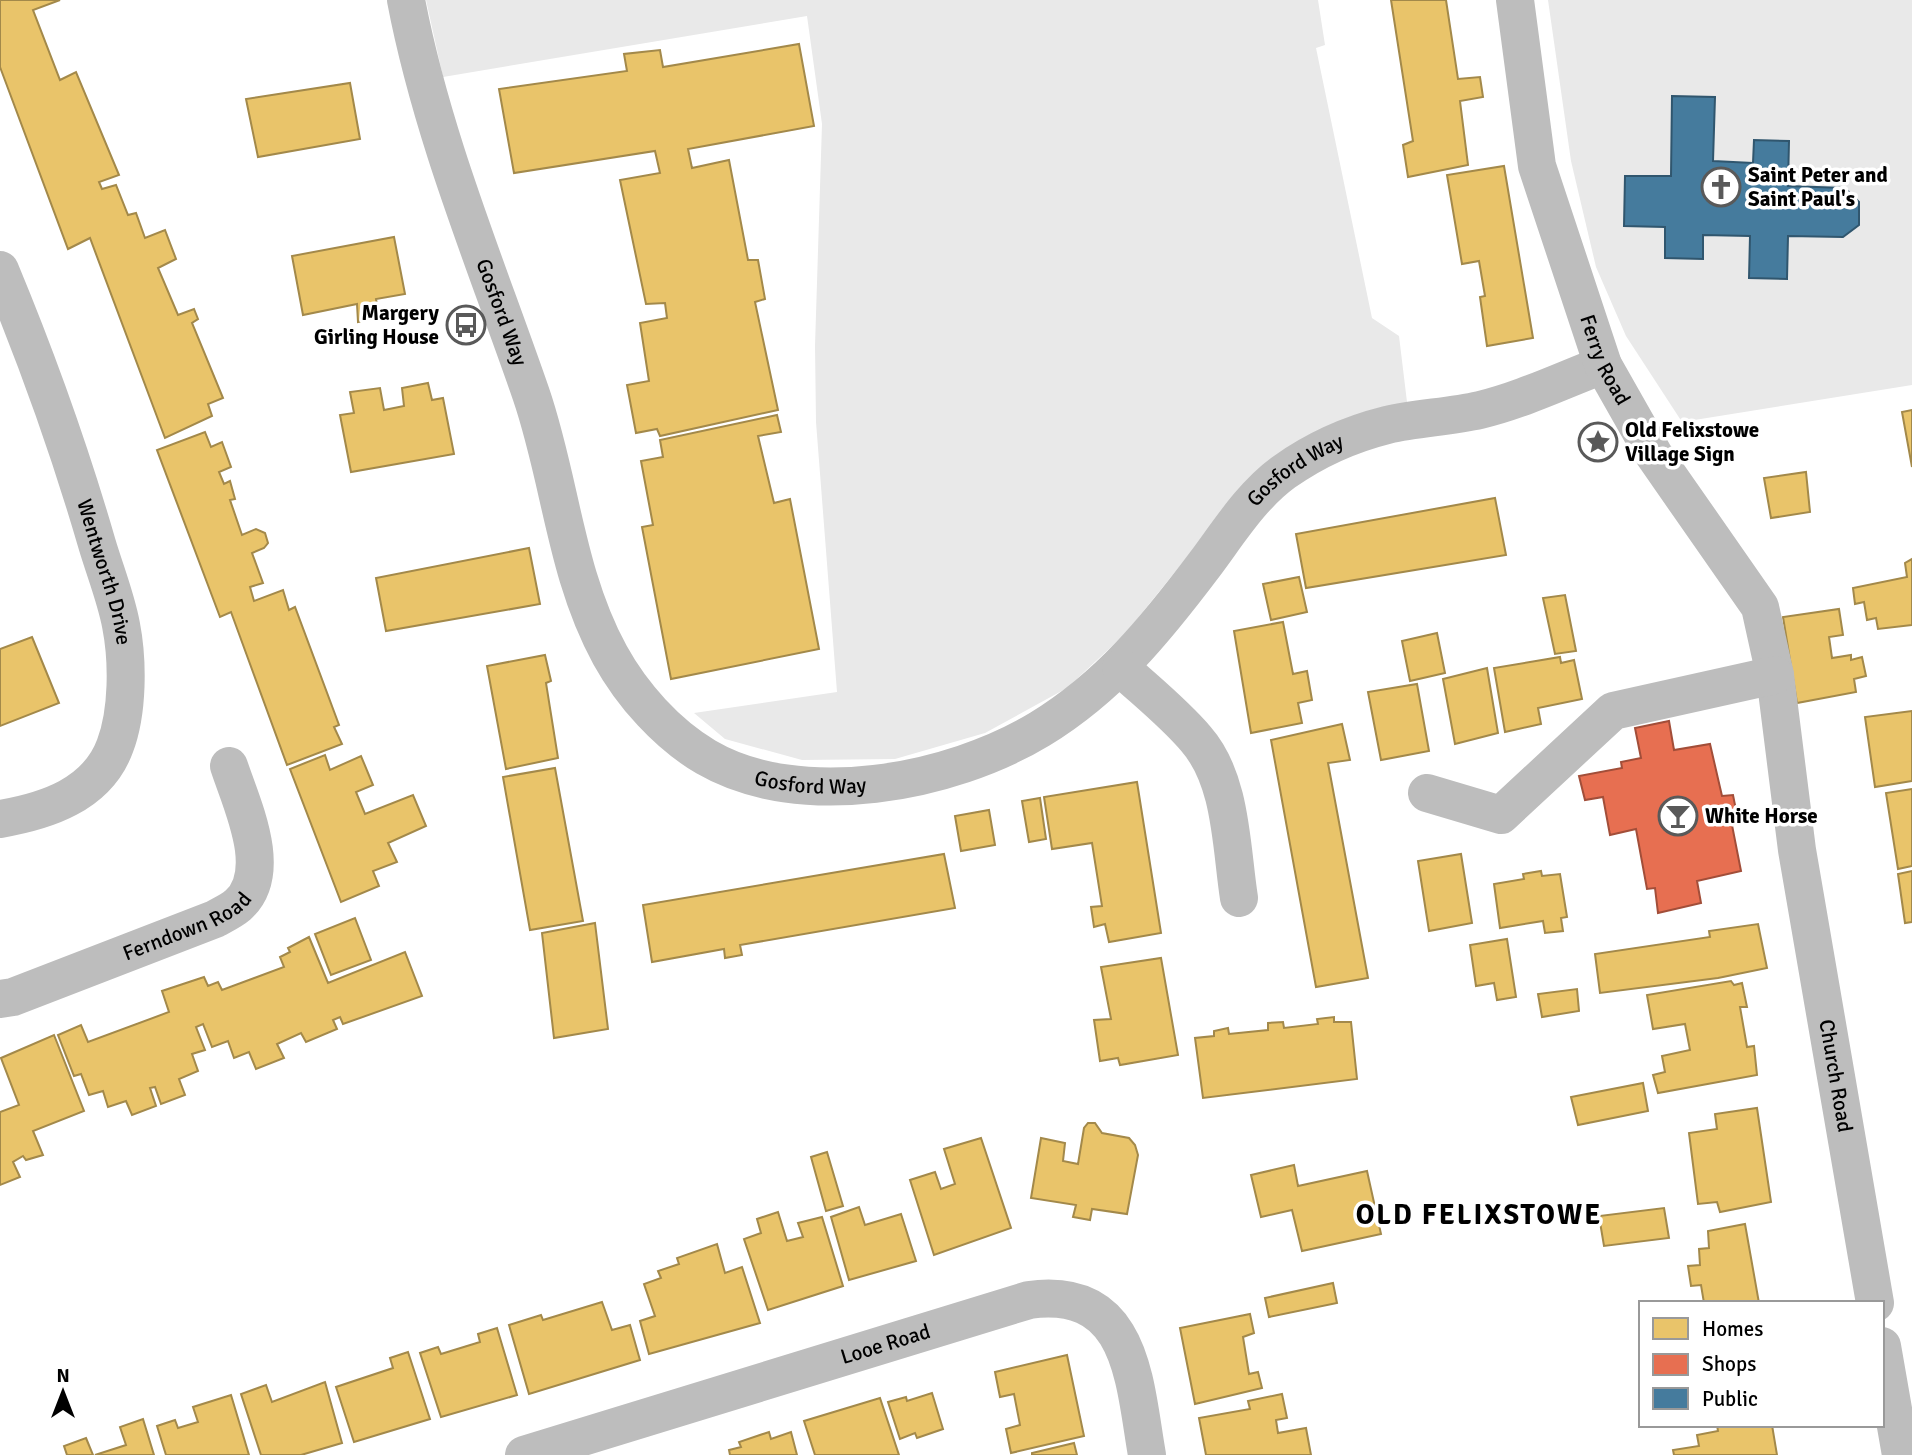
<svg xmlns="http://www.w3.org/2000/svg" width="1912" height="1455" viewBox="0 0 1912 1455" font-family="Signika,sans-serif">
	<rect width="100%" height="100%" fill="#fff"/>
	<g fill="#e9e9e9">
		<polygon points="426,0 1318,0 1325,45 1316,48 1372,318 1399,336 1407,402 1236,496 1125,634 1067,688 985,733 895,759 802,760 725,739 694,713 837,692 816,422 815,346 822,124 807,16 443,77"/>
		<polygon points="1548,0 1912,0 1912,385 1682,422 1626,336 1596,267 1571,161"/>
	</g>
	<g fill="#e9c46a" stroke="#a3894a" stroke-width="2">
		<polygon points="0,0 60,0 33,10 60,80 76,72 119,175 99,182 102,189 116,185 128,215 136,213 145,238 165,230 176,259 158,268 178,315 194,309 198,319 192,323 223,398 208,404 212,416 165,438 90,238 68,249 0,67"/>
		<polygon points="1391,0 1446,0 1458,79 1480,77 1483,97 1460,101 1468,165 1408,177 1403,145 1413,141"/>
		<polygon points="799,44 814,126 688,149 692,168 729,160 748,260 758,260 765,299 755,302 778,410 660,436 657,429 636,433 627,385 649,381 640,323 667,318 665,303 646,304 620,180 660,173 655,151 514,173 499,89 627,71 624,54 660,50 663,67"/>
		<polygon points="350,83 360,139 258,157 246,99"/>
		<polygon points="1504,166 1533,338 1487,346 1480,297 1485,296 1479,261 1462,264 1447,175"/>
		<polygon points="394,237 405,294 376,299 379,318 358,322 357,304 303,315 292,256"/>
		<polygon points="428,383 432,400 443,398 454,454 351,472 340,415 354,413 350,392 380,388 384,410 404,406 402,388"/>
		<polygon points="1912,410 1912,467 1902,412"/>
		<polygon points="777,415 781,432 758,436 774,503 790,499 819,649 671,679 642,527 653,525 641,461 663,457 660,440"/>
		<polygon points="205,432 211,447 222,442 231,467 219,472 224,484 230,481 235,499 230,500 242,535 256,529 265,533 268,543 264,548 252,553 263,583 250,587 254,601 283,590 289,610 295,607 339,725 334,727 342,744 287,765 231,612 220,617 157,450"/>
		<polygon points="1806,472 1810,512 1771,518 1764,478"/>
		<polygon points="1495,498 1506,555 1306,588 1296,534"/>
		<polygon points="529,548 540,604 386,631 376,578"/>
		<polygon points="1912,559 1912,625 1878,629 1876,618 1867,620 1864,602 1855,604 1853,588 1907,577 1905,563"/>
		<polygon points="1299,577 1307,612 1271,620 1263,584"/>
		<polygon points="1565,595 1576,651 1555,654 1543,598"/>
		<polygon points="1839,609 1843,635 1829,637 1832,658 1851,655 1851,660 1862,657 1866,676 1854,679 1856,692 1797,703 1783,617"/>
		<polygon points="1283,622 1293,674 1307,671 1312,700 1298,703 1302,723 1251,733 1234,631"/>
		<polygon points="1437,633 1445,673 1410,681 1402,641"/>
		<polygon points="32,637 59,703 0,726 0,649"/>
		<polygon points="545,655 551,681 546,683 558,758 506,769 487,666"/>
		<polygon points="1560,657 1561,663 1574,660 1582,699 1538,708 1541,724 1505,732 1494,668"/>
		<polygon points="1487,668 1498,733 1455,744 1443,679"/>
		<polygon points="1417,684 1429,751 1381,760 1368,692"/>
		<polygon points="1912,711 1912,781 1875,787 1865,717"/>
		<polygon points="1342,724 1350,760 1328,763 1368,978 1316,987 1271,740"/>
		<polygon points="325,755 330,770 361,756 373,785 356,792 365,814 413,795 426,826 388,843 397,862 373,871 379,886 341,902 290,769"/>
		<polygon points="555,768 583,921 530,930 503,777"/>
		<polygon points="1137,782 1161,933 1109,942 1105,924 1094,927 1091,907 1102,906 1092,843 1052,849 1044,797"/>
		<polygon points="1912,789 1912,866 1898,869 1886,793"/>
		<polygon points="1040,798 1046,839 1029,842 1022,801"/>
		<polygon points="989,810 995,845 961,851 955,816"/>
		<polygon points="944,854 955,908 740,945 742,955 725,958 724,949 652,962 643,905"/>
		<polygon points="1461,854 1472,923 1429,931 1418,861"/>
		<polygon points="1541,871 1542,876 1560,874 1567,917 1561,918 1563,931 1545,933 1543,921 1500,928 1494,884 1524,879 1523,874"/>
		<polygon points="1912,871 1912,922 1905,923 1898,874"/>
		<polygon points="355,918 371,960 331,975 315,934"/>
		<polygon points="595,923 608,1029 554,1038 542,933"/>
		<polygon points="1758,924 1767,968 1718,978 1600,993 1595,954 1710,937 1709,931"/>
		<polygon points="309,937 328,983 405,952 422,996 343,1024 340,1017 333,1020 337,1029 306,1042 301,1033 277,1044 284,1058 256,1069 249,1052 234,1058 228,1041 212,1047 203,1024 196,1027 205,1050 192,1054 198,1071 179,1079 185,1095 161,1104 155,1087 150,1088 156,1106 132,1115 126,1101 108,1107 103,1091 89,1095 81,1074 74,1076 58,1035 81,1025 88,1042 169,1012 162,991 204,977 208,986 218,982 222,990 284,967 280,957 290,952 288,948"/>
		<polygon points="1507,939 1516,997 1497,1000 1494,983 1476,986 1470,945"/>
		<polygon points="1161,958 1178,1055 1120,1065 1118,1058 1100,1061 1094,1020 1111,1019 1101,967"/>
		<polygon points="1731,981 1734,985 1742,983 1747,1007 1740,1007 1747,1047 1754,1046 1757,1075 1658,1093 1653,1075 1665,1072 1662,1056 1690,1050 1685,1024 1653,1029 1647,995"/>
		<polygon points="1577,989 1579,1011 1542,1017 1538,994"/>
		<polygon points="1334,1017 1334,1022 1351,1022 1357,1079 1203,1098 1195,1038 1214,1036 1214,1031 1228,1028 1229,1034 1268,1030 1268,1023 1283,1022 1284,1028 1318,1024 1317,1019"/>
		<polygon points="54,1035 84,1111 33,1131 43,1155 26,1160 23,1156 13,1162 20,1177 0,1185 0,1112 19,1105 1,1058"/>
		<polygon points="1643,1083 1648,1111 1578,1125 1571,1097"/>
		<polygon points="1757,1108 1771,1202 1720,1212 1717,1202 1698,1204 1689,1133 1717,1129 1715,1114"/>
		<polygon points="1088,1123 1095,1123 1102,1133 1129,1138 1135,1145 1138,1155 1127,1214 1092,1209 1090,1220 1073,1217 1076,1205 1031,1198 1041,1138 1065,1143 1063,1161 1078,1164 1084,1128"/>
		<polygon points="981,1138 1011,1228 934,1255 910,1180 935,1172 941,1189 955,1184 944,1149"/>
		<polygon points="827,1152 843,1206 826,1211 811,1157"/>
		<polygon points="1294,1165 1298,1186 1367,1171 1381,1234 1302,1251 1292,1210 1261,1217 1251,1175"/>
		<polygon points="859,1207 865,1225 901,1214 916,1261 849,1280 831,1217"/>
		<polygon points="1664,1208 1669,1238 1604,1246 1599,1216"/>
		<polygon points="778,1212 787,1241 803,1237 798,1223 822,1217 843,1286 768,1310 744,1239 761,1233 757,1219"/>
		<polygon points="1745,1224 1759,1303 1704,1303 1701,1285 1691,1286 1688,1266 1700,1265 1699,1249 1709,1248 1708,1231"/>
		<polygon points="717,1244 725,1273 742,1267 760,1323 649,1354 640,1321 655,1316 644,1284 661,1278 658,1271 679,1264 677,1258"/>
		<polygon points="1333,1283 1337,1303 1269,1317 1265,1298"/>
		<polygon points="602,1302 612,1330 630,1325 640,1360 529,1394 509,1325 541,1315 543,1320"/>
		<polygon points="1250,1314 1254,1333 1243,1337 1249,1374 1258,1372 1262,1388 1195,1404 1180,1328"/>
		<polygon points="497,1328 517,1395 441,1417 420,1353 438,1347 441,1354 480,1342 478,1334"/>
		<polygon points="408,1352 430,1419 354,1442 336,1387 393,1368 390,1358"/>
		<polygon points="1067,1355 1084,1436 1011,1453 1006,1429 1020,1425 1014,1394 1000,1397 995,1372"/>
		<polygon points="325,1382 342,1443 301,1455 261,1455 241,1394 266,1385 272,1402"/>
		<polygon points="932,1393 943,1429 917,1438 915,1433 900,1439 888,1402 906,1397 907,1401"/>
		<polygon points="1282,1394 1287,1418 1276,1420 1278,1433 1306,1428 1311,1455 1206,1455 1199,1418 1250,1409 1248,1401"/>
		<polygon points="231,1395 249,1455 166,1455 157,1426 175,1420 178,1428 198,1422 193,1407"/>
		<polygon points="880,1398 899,1455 815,1455 804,1421"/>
		<polygon points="143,1419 154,1455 95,1455 126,1445 120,1427"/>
		<polygon points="1717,1425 1772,1425 1777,1455 1674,1455 1673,1450 1699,1446 1697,1435 1718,1431"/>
		<polygon points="769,1432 771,1439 791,1432 797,1455 730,1455 729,1450 741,1447 739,1442"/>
		<polygon points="86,1438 93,1455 67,1455 64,1446"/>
		<polygon points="1074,1443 1077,1455 1032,1455 1032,1453"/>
	</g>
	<polygon fill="#e76f51" stroke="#a24e39" stroke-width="2" points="1669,721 1674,750 1710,744 1722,796 1733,795 1737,815 1730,815 1741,871 1697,881 1701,903 1658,913 1655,888 1647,889 1636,829 1610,835 1603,797 1585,800 1579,776 1622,768 1621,762 1641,758 1635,728"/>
	<polygon fill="#457b9d" stroke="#30566e" stroke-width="2" points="1672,96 1715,97 1713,161 1753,163 1754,140 1789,141 1788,186 1845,188 1859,202 1859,225 1843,237 1788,236 1787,279 1749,278 1750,236 1703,235 1703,259 1665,258 1665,227 1624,226 1625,176 1671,176"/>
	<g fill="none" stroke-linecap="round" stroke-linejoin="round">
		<g stroke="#bdbdbd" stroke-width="38">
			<path id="s1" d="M406 0C432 136 486 264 531 394 561 481 565 573 610 655 632 695 667 734 706 757 800 812 951 783 1040 729 1109 687 1156 629 1205 564 1229 532 1251 496 1284 472 1315 450 1351 434 1387 425 1417 418 1449 417 1480 410 1522 400 1563 380 1603 365"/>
			<path id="s2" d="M1515 0 1537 166 1603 365 1654 455 1760 607 1775 675 1797 850 1875 1303"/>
			<path id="s3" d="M0 270C37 359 70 451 97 544 105 571 116 598 121 625 128 661 128 712 115 746 97 795 46 811 0 819"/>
			<path d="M1121 668C1146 691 1174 713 1196 739 1232 780 1231 847 1239 898"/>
			<polyline points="1427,793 1501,815 1613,711 1775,675"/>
			<path id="s4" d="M0 999 13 997 215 919C222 915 231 911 238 905 275 872 241 803 229 766"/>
			<polyline points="1882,1346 1901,1455"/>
			<path id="s5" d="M524 1455 1029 1300C1133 1286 1134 1381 1147 1455"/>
		</g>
	</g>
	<defs>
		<symbol id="church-ring" viewBox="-11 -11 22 22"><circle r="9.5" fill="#fff" stroke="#595959" stroke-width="1.5"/><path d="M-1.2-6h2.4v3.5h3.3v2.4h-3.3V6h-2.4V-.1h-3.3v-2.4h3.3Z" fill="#595959"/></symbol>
		<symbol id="bus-ring" viewBox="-11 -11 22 22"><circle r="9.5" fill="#fff" stroke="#595959" stroke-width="1.5"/><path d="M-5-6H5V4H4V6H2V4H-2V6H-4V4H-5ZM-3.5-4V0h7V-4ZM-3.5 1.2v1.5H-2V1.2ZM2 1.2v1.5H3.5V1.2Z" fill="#595959"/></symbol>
		<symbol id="sight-ring" viewBox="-11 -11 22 22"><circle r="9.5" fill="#fff" stroke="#595959" stroke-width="1.5"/><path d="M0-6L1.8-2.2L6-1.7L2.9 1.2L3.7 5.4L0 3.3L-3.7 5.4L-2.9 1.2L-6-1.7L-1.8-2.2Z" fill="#595959"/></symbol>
		<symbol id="bar-ring" viewBox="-11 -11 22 22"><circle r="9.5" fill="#fff" stroke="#595959" stroke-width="1.5"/><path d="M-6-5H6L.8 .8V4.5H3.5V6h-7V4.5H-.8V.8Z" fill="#595959"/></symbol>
	</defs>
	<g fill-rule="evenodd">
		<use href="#church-ring" x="1699" y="165" width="44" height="44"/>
		<use href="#bus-ring" x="444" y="303" width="44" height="44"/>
		<use href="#sight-ring" x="1576" y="420" width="44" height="44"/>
		<use href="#bar-ring" x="1656" y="794" width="44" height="44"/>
	</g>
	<g text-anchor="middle" stroke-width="7" stroke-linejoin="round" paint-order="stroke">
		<g font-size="21" font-weight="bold" fill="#000" stroke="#fff" text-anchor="start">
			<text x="1748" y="182">Saint Peter and<tspan x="1748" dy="24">Saint Paul's</tspan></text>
			<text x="439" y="320" text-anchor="end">Margery<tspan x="439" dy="24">Girling House</tspan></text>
			<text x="1625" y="437">Old Felixstowe<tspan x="1625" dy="24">Village Sign</tspan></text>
			<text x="1705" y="823">White Horse</text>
		</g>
		<g font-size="21" fill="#000" stroke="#fff">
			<text dy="7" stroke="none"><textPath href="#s1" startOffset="327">Gosford Way</textPath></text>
			<text dy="7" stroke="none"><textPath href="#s2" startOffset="373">Ferry Road</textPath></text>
			<text dy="7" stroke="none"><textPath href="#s1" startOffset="1545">Gosford Way</textPath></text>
			<text dy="7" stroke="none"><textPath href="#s3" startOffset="320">Wentworth Drive</textPath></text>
			<text dy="7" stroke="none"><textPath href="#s1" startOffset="938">Gosford Way</textPath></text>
			<text dy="7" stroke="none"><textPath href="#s4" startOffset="201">Ferndown Road</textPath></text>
			<text dy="7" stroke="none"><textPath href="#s2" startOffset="1141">Church Road</textPath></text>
			<text dy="7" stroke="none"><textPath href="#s5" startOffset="378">Looe Road</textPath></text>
		</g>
		<g font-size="28" font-weight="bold" letter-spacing="2" fill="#000" stroke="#fff">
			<text x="1479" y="1224">OLD FELIXSTOWE</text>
		</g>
	</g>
	<rect x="1639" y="1301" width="245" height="126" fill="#ffffff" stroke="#999999" stroke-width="2"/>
	<rect x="1653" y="1318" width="35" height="21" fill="#e9c46a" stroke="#999999" stroke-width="2"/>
	<text x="1702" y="1336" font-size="21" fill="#000000">Homes</text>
	<rect x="1653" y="1354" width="35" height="21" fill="#e76f51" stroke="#999999" stroke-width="2"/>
	<text x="1702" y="1371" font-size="21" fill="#000000">Shops</text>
	<rect x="1653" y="1388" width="35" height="21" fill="#457b9d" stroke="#999999" stroke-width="2"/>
	<text x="1702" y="1406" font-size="21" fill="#000000">Public</text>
	<g transform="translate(63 1392)" stroke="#ffffff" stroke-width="5" paint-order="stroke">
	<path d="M0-5L12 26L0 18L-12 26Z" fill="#000000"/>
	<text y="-10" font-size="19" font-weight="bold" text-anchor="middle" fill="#000000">N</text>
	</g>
</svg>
